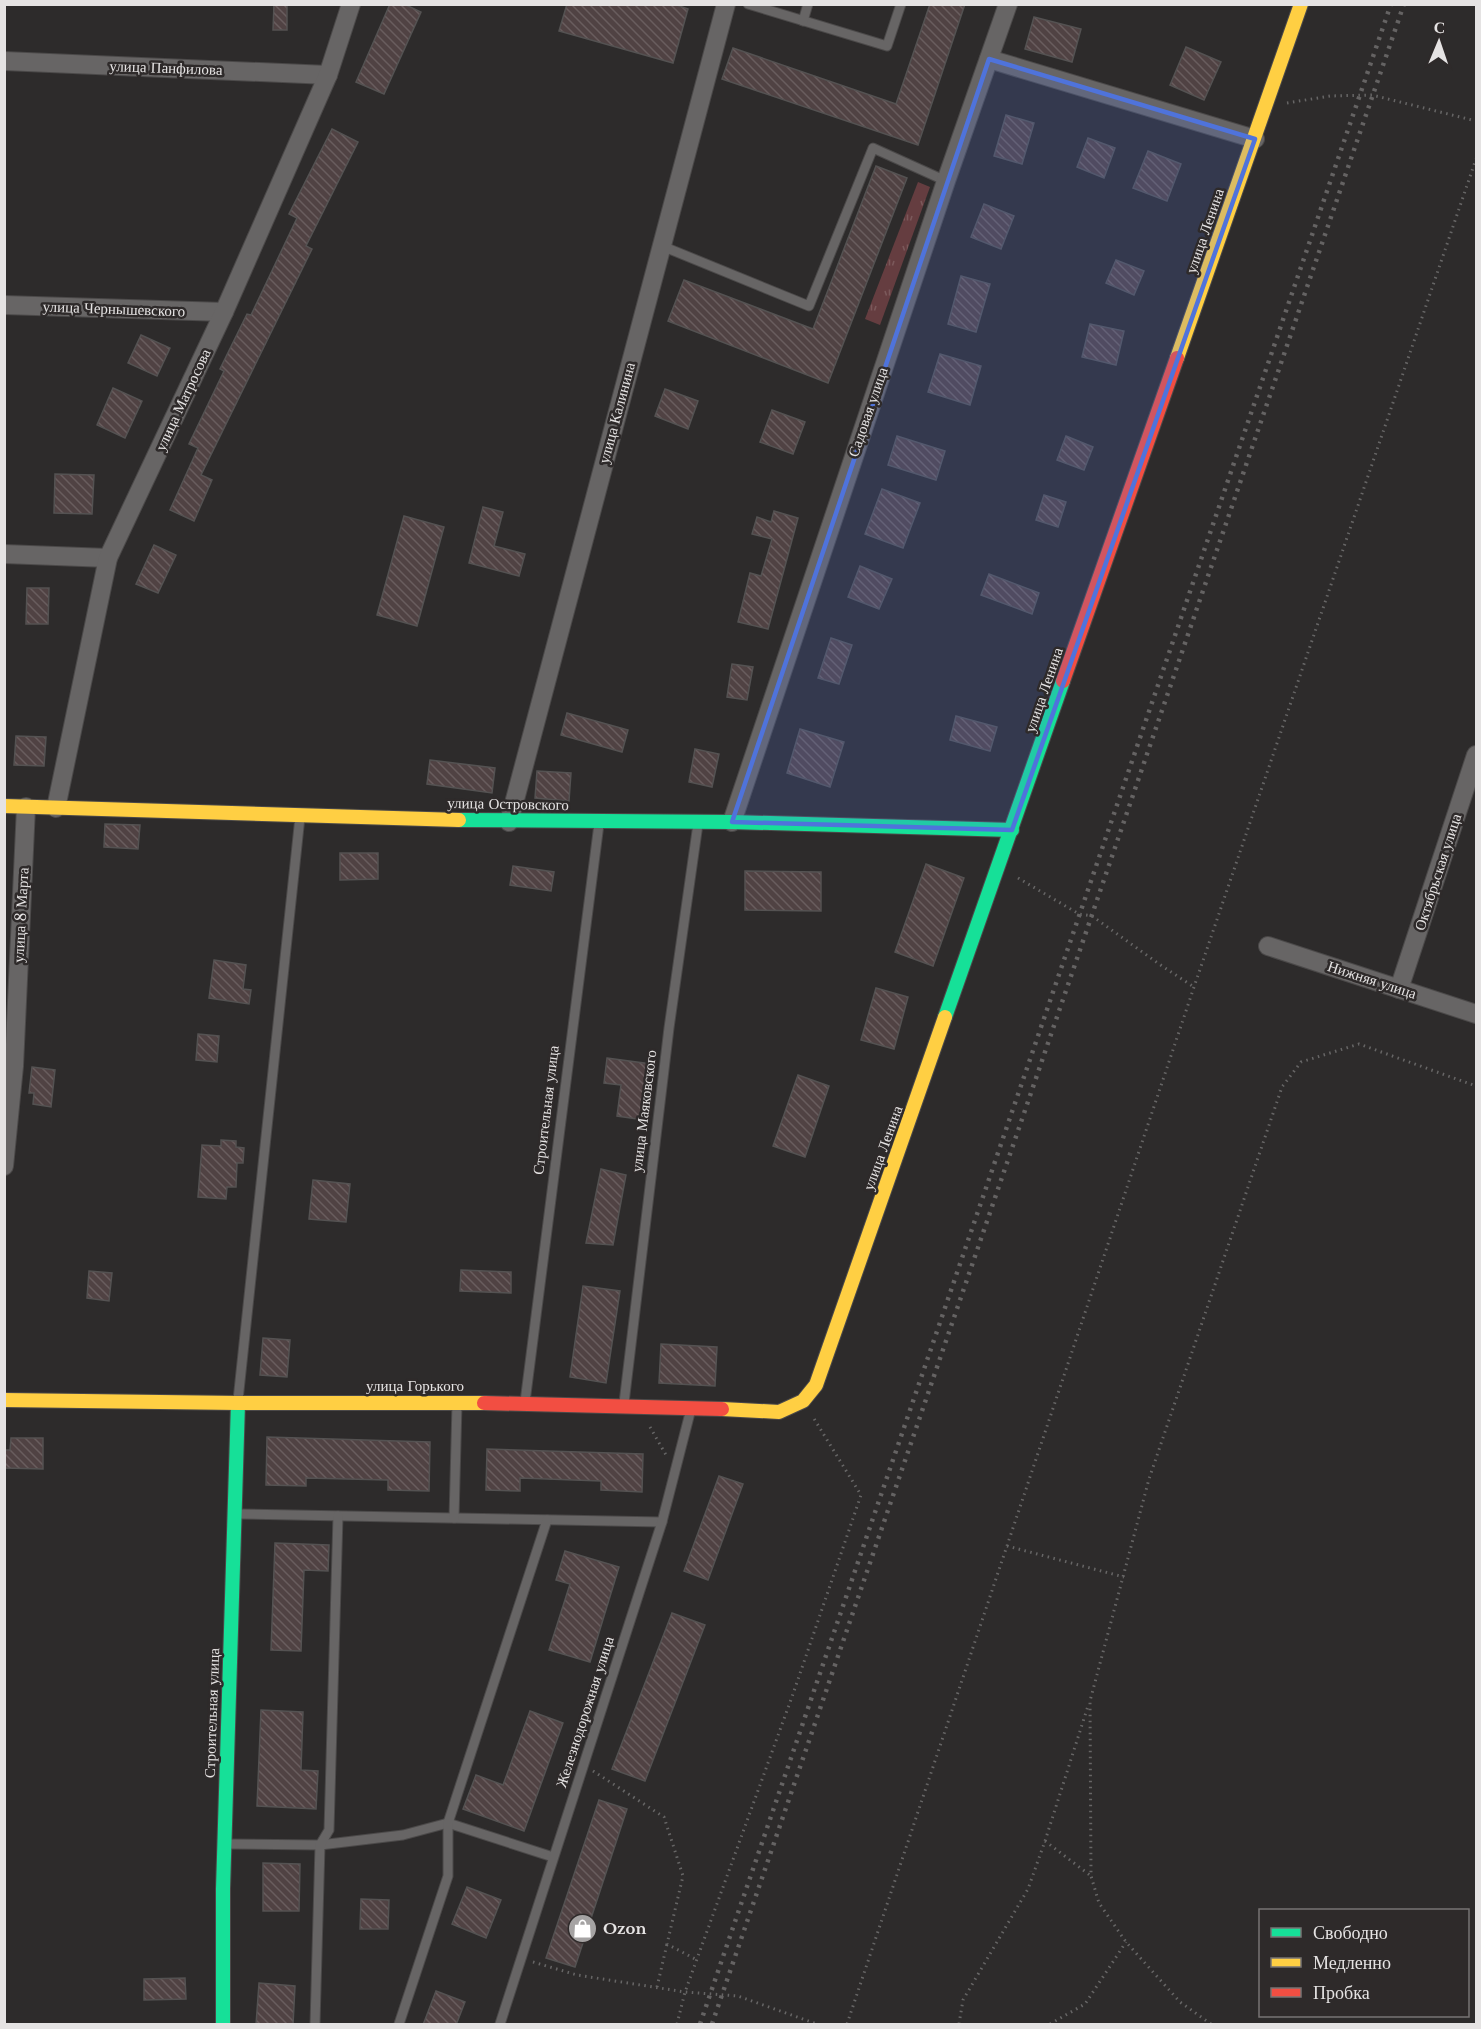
<svg xmlns="http://www.w3.org/2000/svg" width="1481" height="2029" viewBox="0 0 1481 2029" font-family="'Libre Baskerville',serif">
	<defs>
		<pattern id="park-tufts" width="24" height="20" patternUnits="userSpaceOnUse" patternTransform="scale(1.5)"><rect width="24" height="20" fill="#653d40"/><path d="M3 7l-1-3M5 7V3M7 7l1-3M15 17l-1-3M17 17v-4M19 17l1-3" fill="none" stroke="#7b595b"/></pattern>
		<pattern id="building-back-hatch" width="6" height="6" patternUnits="userSpaceOnUse" patternTransform="scale(1.5)"><rect width="6" height="6" fill="#504243"/><path d="M-1 5l2 2M0 0l6 6M5-1l2 2" fill="none" stroke="#695d5e"/></pattern>
	</defs>
	<rect width="100%" height="100%" fill="#2d2b2b"/>
	<polygon fill="url(#park-tufts)" points="918,182 930,187 880,325 865,319"/>
	<g fill="url(#building-back-hatch)" stroke="#545252" stroke-width="1.5">
		<polygon points="274,4 287,4 287,30 273,30"/>
		<polygon points="390,4 404,4 421,12 384,94 356,82"/>
		<polygon points="567,4 674,4 688,9 673,63 559,31"/>
		<polygon points="930,4 965,4 918,145 722,79 733,48 896,104"/>
		<polygon points="1034,17 1081,29 1072,62 1025,49"/>
		<polygon points="1186,47 1221,62 1204,100 1170,85"/>
		<polygon points="1006,115 1034,123 1022,164 994,156"/>
		<polygon points="332,129 358,142 306,246 312,249 201,475 212,480 194,521 170,510 198,448 189,444 224,371 220,369 247,314 251,315 297,218 289,214"/>
		<polygon points="1088,138 1115,148 1104,178 1077,167"/>
		<polygon points="1148,151 1181,164 1167,201 1133,188"/>
		<polygon points="876,166 907,178 828,383 668,321 684,280 813,329"/>
		<polygon points="984,204 1014,216 1001,249 971,237"/>
		<polygon points="1116,260 1144,271 1134,295 1106,283"/>
		<polygon points="961,276 990,284 976,332 948,324"/>
		<polygon points="1090,324 1124,331 1116,365 1082,357"/>
		<polygon points="141,335 170,348 157,376 128,363"/>
		<polygon points="940,354 981,366 970,405 928,392"/>
		<polygon points="113,388 142,401 125,438 97,425"/>
		<polygon points="665,389 698,401 688,429 655,416"/>
		<polygon points="772,410 805,422 793,454 760,442"/>
		<polygon points="897,436 945,451 936,480 888,465"/>
		<polygon points="1066,436 1093,447 1084,470 1057,460"/>
		<polygon points="55,474 94,475 92,514 54,513"/>
		<polygon points="882,489 920,503 903,548 865,534"/>
		<polygon points="1044,495 1066,502 1058,527 1036,520"/>
		<polygon points="483,507 503,512 494,546 525,554 519,576 469,563"/>
		<polygon points="774,511 798,518 768,629 738,622 750,573 761,576 772,539 752,534 757,517 771,522"/>
		<polygon points="404,516 444,527 417,626 377,615"/>
		<polygon points="154,545 176,555 158,593 136,584"/>
		<polygon points="860,566 892,579 879,609 848,597"/>
		<polygon points="989,574 1039,593 1032,614 981,595"/>
		<polygon points="27,588 49,588 48,624 26,624"/>
		<polygon points="831,638 852,645 839,684 818,678"/>
		<polygon points="732,664 753,667 747,700 727,697"/>
		<polygon points="567,713 628,730 622,752 561,735"/>
		<polygon points="956,716 997,727 990,751 950,740"/>
		<polygon points="800,729 844,742 830,787 787,773"/>
		<polygon points="16,736 46,737 44,766 14,765"/>
		<polygon points="695,749 719,754 712,787 689,782"/>
		<polygon points="430,760 495,768 492,793 427,784"/>
		<polygon points="537,771 571,773 569,801 535,798"/>
		<polygon points="105,824 140,825 138,849 104,847"/>
		<polygon points="340,853 378,853 378,879 340,880"/>
		<polygon points="926,864 964,878 933,966 895,952"/>
		<polygon points="513,866 554,872 551,891 510,885"/>
		<polygon points="745,871 821,872 821,911 745,910"/>
		<polygon points="214,960 246,965 243,989 251,990 249,1004 209,998"/>
		<polygon points="876,988 908,997 894,1049 861,1040"/>
		<polygon points="198,1034 219,1036 217,1062 196,1060"/>
		<polygon points="607,1058 651,1064 644,1120 617,1116 621,1085 604,1083"/>
		<polygon points="32,1067 55,1070 51,1107 33,1104 34,1093 29,1093"/>
		<polygon points="798,1075 829,1086 805,1157 773,1146"/>
		<polygon points="221,1140 236,1141 236,1147 244,1148 243,1163 237,1163 236,1187 227,1187 226,1199 198,1197 202,1145 221,1146"/>
		<polygon points="601,1169 626,1175 613,1245 586,1243"/>
		<polygon points="313,1180 350,1184 346,1222 309,1219"/>
		<polygon points="461,1270 511,1272 511,1293 460,1291"/>
		<polygon points="89,1271 112,1273 109,1301 87,1298"/>
		<polygon points="583,1286 620,1291 606,1383 570,1377"/>
		<polygon points="263,1338 290,1340 287,1377 260,1375"/>
		<polygon points="661,1344 717,1347 715,1386 659,1383"/>
		<polygon points="267,1437 430,1442 429,1491 388,1490 388,1480 306,1478 306,1486 266,1485"/>
		<polygon points="11,1438 43,1438 43,1469 4,1468 4,1450 10,1450"/>
		<polygon points="487,1449 643,1454 642,1492 601,1490 601,1481 520,1478 520,1491 486,1490"/>
		<polygon points="719,1476 743,1484 708,1580 684,1571"/>
		<polygon points="275,1543 329,1545 328,1571 304,1570 301,1651 271,1650"/>
		<polygon points="565,1551 619,1567 590,1662 549,1650 570,1584 556,1580"/>
		<polygon points="672,1613 705,1625 645,1781 612,1769"/>
		<polygon points="261,1710 303,1712 301,1770 318,1771 316,1809 257,1806"/>
		<polygon points="530,1711 563,1723 524,1831 463,1809 476,1775 503,1785"/>
		<polygon points="599,1800 627,1809 575,1967 546,1958"/>
		<polygon points="263,1863 300,1864 299,1911 263,1911"/>
		<polygon points="467,1887 501,1900 486,1938 452,1924"/>
		<polygon points="361,1899 389,1900 388,1929 360,1929"/>
		<polygon points="185,1978 186,1999 144,2000 144,1979"/>
		<polygon points="259,1983 295,1986 293,2025 256,2025"/>
		<polygon points="436,1991 465,2002 456,2025 423,2025"/>
	</g>
	<g fill="none" stroke-linecap="round" stroke-linejoin="round">
		<defs>
			<g id="lane">
				<polyline points="748,4 887,46 901,4"/>
				<polyline points="803,21 808,4"/>
				<polyline points="662,246 809,306 873,148 946,181"/>
				<polyline points="238,1400 300,817"/>
				<polyline points="525,1402 599,824"/>
				<polyline points="624,1403 669,1028 698,824"/>
				<polyline points="239,1514 662,1522"/>
				<polyline points="454,1518 457,1404"/>
				<polyline points="226,1844 320,1845 403,1835 448,1823 553,1857"/>
				<polyline points="315,2024 320,1845 329,1830 338,1516"/>
				<polyline points="399,2024 448,1876 448,1823 547,1520"/>
				<polyline points="500,2024 662,1522 691,1409"/>
			</g>
			<g id="street">
				<polyline points="989,59 1255,139"/>
				<polyline points="4,61 328,75"/>
				<polyline points="4,305 224,312"/>
				<polyline points="4,554 108,558"/>
				<polyline points="56,808 108,558 224,312 328,75 351,4"/>
				<polyline points="509,822 726,4"/>
				<polyline points="732,822 946,181 1008,4"/>
				<polyline points="1268,946 1476,1014"/>
				<polyline points="1399,989 1476,755"/>
				<polyline points="4,1166 14,1066 26,807"/>
			</g>
			<g id="fast">
				<polyline points="459,820 732,822 1012,830"/>
				<polyline points="945,1017 1063,681"/>
				<polyline points="223,2024 223,1889 238,1403"/>
			</g>
			<g id="slow">
				<polyline points="1177,358 1301,4"/>
				<polyline points="4,806 459,820"/>
				<polyline points="4,1400 238,1403 484,1403"/>
				<polyline points="722,1409 779,1412 803,1401 816,1385 945,1017"/>
			</g>
			<g id="jam">
				<polyline points="1063,681 1177,358"/>
				<polyline points="484,1403 722,1409"/>
			</g>
		</defs>
		<use href="#lane" stroke="#4b4949" stroke-width="11"/>
		<use href="#street" stroke="#4b4949" stroke-width="20"/>
		<use href="#fast" stroke="#4b4949" stroke-width="16"/>
		<use href="#slow" stroke="#4b4949" stroke-width="16"/>
		<use href="#jam" stroke="#4b4949" stroke-width="16"/>
		<g stroke="#676666" stroke-width="3" stroke-dasharray="1.5 4.5" stroke-linecap="butt">
			<polyline points="1287,103 1330,96 1372,95 1476,121"/>
			<polyline points="1018,878 1079,914 1092,916 1162,966 1194,987"/>
			<polyline points="650,1427 666,1455"/>
			<polyline points="1007,1546 1124,1577"/>
			<polyline points="593,1771 664,1817 683,1876 667,1944 697,1960"/>
			<polyline points="1045,1841 1091,1876"/>
			<polyline points="533,1962 577,1975 685,1992 738,1996 817,2024"/>
			<polyline points="657,1987 667,1944"/>
			<polyline points="677,2024 685,1992 793,1694 861,1495 813,1417"/>
			<polyline points="847,2024 1194,987 1476,159"/>
			<polyline points="959,2024 963,2000 1028,1889 1045,1841 1088,1706"/>
			<polyline points="1050,2024 1085,2004 1126,1942"/>
			<polyline points="1211,2024 1180,2002 1126,1942 1099,1903 1091,1876 1090,1701 1149,1479 1282,1087 1301,1062 1359,1044 1476,1086"/>
		</g>
		<use href="#lane" stroke="#676565" stroke-width="9"/>
		<use href="#street" stroke="#676565" stroke-width="18"/>
		<use href="#fast" stroke="#16e098" stroke-width="14"/>
		<use href="#slow" stroke="#ffcf43" stroke-width="14"/>
		<use href="#jam" stroke="#f24e42" stroke-width="14"/>
		<g stroke="#656363" stroke-width="4.5" stroke-dasharray="3 6" stroke-linecap="butt">
			<polyline points="700,2024 1391,4"/>
			<polyline points="712,2024 1404,4"/>
		</g>
	</g>
	<path fill="#4f73db" fill-opacity="0.2" stroke="#4f73db" stroke-width="4.5" stroke-linejoin="round" d="M989 59 1255 139 1012 830 732 822Z"/>
	<defs>
		<symbol id="shop-disc" viewBox="-11 -11 22 22"><circle r="9.5" fill="#a5a3a3" stroke="#2e2a2a"/><path d="M-5-2.5h2.3a2.7 3.5 0 0 1 5.4 0H5L5.5 6h-11ZM-1.5-2.5h3a1.5 2.3 0 0 0-3 0Z" fill="#fff"/></symbol>
	</defs>
	<g fill-rule="evenodd">
		<use href="#shop-disc" x="566" y="1912" width="33" height="33"/>
	</g>
	<g text-anchor="middle" stroke-width="5" stroke-linejoin="round" paint-order="stroke">
		<g font-size="15" fill="#e5e3e3" stroke="#2e2a2a">
			<text transform="translate(166 68) rotate(2)" y="5">улица Панфилова</text>
			<text transform="translate(1205 231) rotate(-71)" y="5">улица Ленина</text>
			<text transform="translate(114 309) rotate(2)" y="5">улица Чернышевского</text>
			<text transform="translate(183 400) rotate(-65)" y="5">улица Матросова</text>
			<text transform="translate(868 412) rotate(-71)" y="5">Садовая улица</text>
			<text transform="translate(617 413) rotate(-75)" y="5">улица Калинина</text>
			<text transform="translate(1044 690) rotate(-71)" y="5">улица Ленина</text>
			<text transform="translate(508 804) rotate(1)" y="5">улица Островского</text>
			<text transform="translate(1438 872) rotate(-72)" y="5">Октябрьская улица</text>
			<text transform="translate(21 915) rotate(-87)" y="5">улица 8 Марта</text>
			<text transform="translate(1372 980) rotate(18)" y="5">Нижняя улица</text>
			<text transform="translate(546 1110) rotate(-83)" y="5">Строительная улица</text>
			<text transform="translate(644 1111) rotate(-83)" y="5">улица Маяковского</text>
			<text transform="translate(883 1148) rotate(-70)" y="5">улица Ленина</text>
			<text x="415" y="1391">улица Горького</text>
			<text transform="translate(585 1712) rotate(-72)" y="5">Железнодорожная улица</text>
			<text transform="translate(212 1713) rotate(-88)" y="5">Строительная улица</text>
		</g>
		<g font-size="15" font-weight="bold" fill="#e5e3e3" stroke="#2e2a2a" text-anchor="start">
			<text x="603" y="1934">Ozon</text>
		</g>
	</g>
	<rect width="1481" height="2029" fill="none" stroke="#e5e3e3" stroke-width="12"/>
	<rect x="1259" y="1909" width="210" height="108" fill="#2e2a2a" stroke="#777474" stroke-width="1.5"/>
	<rect x="1271" y="1928" width="30" height="9" fill="#16e098" stroke="#777474" stroke-width="1.5"/>
	<text x="1313" y="1939" font-size="18" fill="#e5e3e3">Свободно</text>
	<rect x="1271" y="1958" width="30" height="9" fill="#ffcf43" stroke="#777474" stroke-width="1.5"/>
	<text x="1313" y="1969" font-size="18" fill="#e5e3e3">Медленно</text>
	<rect x="1271" y="1988" width="30" height="9" fill="#f24e42" stroke="#777474" stroke-width="1.5"/>
	<text x="1313" y="1999" font-size="18" fill="#e5e3e3">Пробка</text>
	<g transform="translate(1439 42) rotate(2)" stroke="#2e2a2a" stroke-width="4.5" paint-order="stroke">
	<path d="M0-4.5L10 22L0 15L-10 22Z" fill="#e5e3e3"/>
	<text y="-9" font-size="16" font-weight="bold" text-anchor="middle" fill="#e5e3e3">С</text>
	</g>
</svg>
